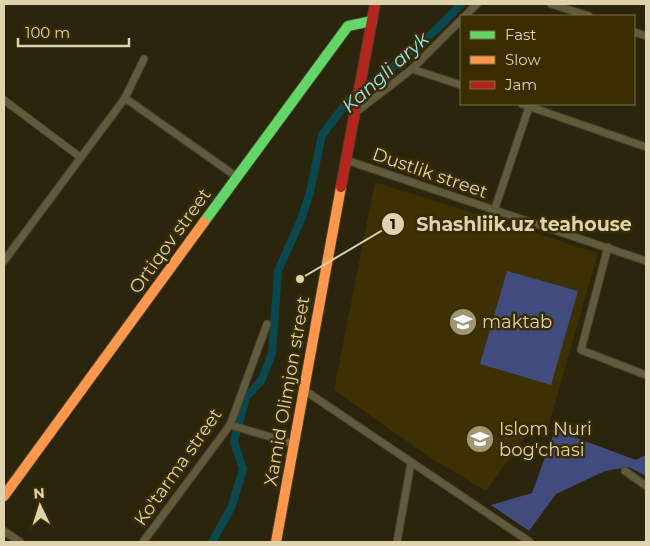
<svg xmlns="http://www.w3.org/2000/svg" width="650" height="546" viewBox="0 0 650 546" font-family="Montserrat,sans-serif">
	<rect width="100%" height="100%" fill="#2b250d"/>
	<polygon fill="#3d3102" points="375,182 598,253 548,427 535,423 486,491 428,456 334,390"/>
	<g fill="#414b7d">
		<polygon points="507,271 578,291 551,385 480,364"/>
		<polygon points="555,430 636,460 646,455 646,476 629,467 605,471 556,494 529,531 491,505 532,493"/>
	</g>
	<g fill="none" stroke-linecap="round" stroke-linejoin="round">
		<polyline stroke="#0a4850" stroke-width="8" points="212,542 232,506 243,469 234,442 246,397 261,381 272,354 278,271 302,217 310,192 322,135 351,97 386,73 438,28 461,4"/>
		<defs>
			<g id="street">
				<polyline points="551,4 589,16"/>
				<polyline points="465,16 477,4"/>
				<polyline points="634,32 646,36"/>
				<polyline points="412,69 461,85"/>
				<polyline points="125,98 237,177"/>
				<polyline points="4,100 80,157"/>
				<polyline points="522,104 646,147"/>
				<polyline points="355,113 412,69 461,20"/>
				<polyline points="346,160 646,261"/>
				<polyline points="494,211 530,104"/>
				<polyline points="608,247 581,350 646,375"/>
				<polyline points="4,261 125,98 144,59"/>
				<polyline points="304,390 530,542"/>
				<polyline points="230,425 294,444"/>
				<polyline points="625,471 646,486"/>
				<polyline points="4,531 20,542"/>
				<polyline points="143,542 230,425 267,324"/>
				<polyline points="397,542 411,463"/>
			</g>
			<polyline id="fast" points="204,222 348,26 372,21"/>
			<g id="slow">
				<polyline points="4,496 204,222"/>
				<polyline points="276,542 341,187"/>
			</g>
			<polyline id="jam" points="341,187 375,4"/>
		</defs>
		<use href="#street" stroke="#443e2b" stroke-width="9"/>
		<use href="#fast" stroke="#443e2b" stroke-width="12"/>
		<use href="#slow" stroke="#443e2b" stroke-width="12"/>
		<use href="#jam" stroke="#443e2b" stroke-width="12"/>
		<use href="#street" stroke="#615a3c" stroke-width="7"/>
		<use href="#fast" stroke="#63d668" stroke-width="10"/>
		<use href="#slow" stroke="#ff974d" stroke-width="10"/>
		<use href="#jam" stroke="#b3261e" stroke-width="10"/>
	</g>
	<defs>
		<symbol id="school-disc" viewBox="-11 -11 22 22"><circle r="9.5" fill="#9f9674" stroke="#382c00"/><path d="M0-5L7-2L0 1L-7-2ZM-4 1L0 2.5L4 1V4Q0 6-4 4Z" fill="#fff"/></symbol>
	</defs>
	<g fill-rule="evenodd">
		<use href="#school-disc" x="447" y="306" width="32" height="32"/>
		<use href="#school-disc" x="464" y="423" width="32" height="32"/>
	</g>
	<g text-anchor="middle" stroke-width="5" stroke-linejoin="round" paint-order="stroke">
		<g font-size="18" fill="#ded3ac" stroke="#382c00">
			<text transform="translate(430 173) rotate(19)" y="6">Dustlik street</text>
			<text transform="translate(170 241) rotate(-54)" y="6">Ortiqov street</text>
			<text transform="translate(287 391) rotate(-80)" y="6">Xamid Olimjon street</text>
			<text transform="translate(178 467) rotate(-55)" y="6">Ko'tarma street</text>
		</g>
		<g font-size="18" fill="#ded3ac" stroke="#382c00" text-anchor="start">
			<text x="482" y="328">maktab</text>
			<text x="499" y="435">Islom Nuri<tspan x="499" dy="21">bog'chasi</tspan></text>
		</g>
		<g font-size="19" font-style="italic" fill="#96e5f7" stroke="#382c00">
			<text transform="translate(385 72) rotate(-42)" y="7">Kangli aryk</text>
		</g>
	</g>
	<path fill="none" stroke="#ded3ac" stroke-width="2" d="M300 279L393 224"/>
	<g fill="#ded3ac" stroke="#382c00" stroke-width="2">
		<circle cx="300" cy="279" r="5"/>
		<circle cx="393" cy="224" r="12"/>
	</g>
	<g font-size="15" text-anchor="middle" font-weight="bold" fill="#111">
		<text x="393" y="229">1</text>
	</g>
	<g font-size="19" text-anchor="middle" font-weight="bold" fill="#ded3ac" stroke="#382c00" stroke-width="5" stroke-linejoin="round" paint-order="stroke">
		<text x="524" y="231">Shashliik.uz teahouse</text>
	</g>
	<rect width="650" height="546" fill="none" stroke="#ded3ac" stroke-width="10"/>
	<rect x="460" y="15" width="175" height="90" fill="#382c00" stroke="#7a6f45"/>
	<rect x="470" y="31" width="25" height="8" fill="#63d668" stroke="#7a6f45"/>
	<text x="505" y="40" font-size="15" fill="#ded3ac">Fast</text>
	<rect x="470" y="56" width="25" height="8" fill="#ff974d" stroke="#7a6f45"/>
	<text x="505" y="65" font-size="15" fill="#ded3ac">Slow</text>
	<rect x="470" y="81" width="25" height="8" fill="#b3261e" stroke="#7a6f45"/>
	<text x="505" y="90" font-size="15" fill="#ded3ac">Jam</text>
	<g transform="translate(40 506) rotate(356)" stroke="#382c00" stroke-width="4" paint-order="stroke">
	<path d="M0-4L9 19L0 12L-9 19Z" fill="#ded3ac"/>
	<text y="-8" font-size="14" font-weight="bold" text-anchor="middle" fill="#ded3ac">N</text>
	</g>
	<path d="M18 38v8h111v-8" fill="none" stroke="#ded3ac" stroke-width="2.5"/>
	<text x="25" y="38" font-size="15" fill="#ded3ac" stroke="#382c00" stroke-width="4" paint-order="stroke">100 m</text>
</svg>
